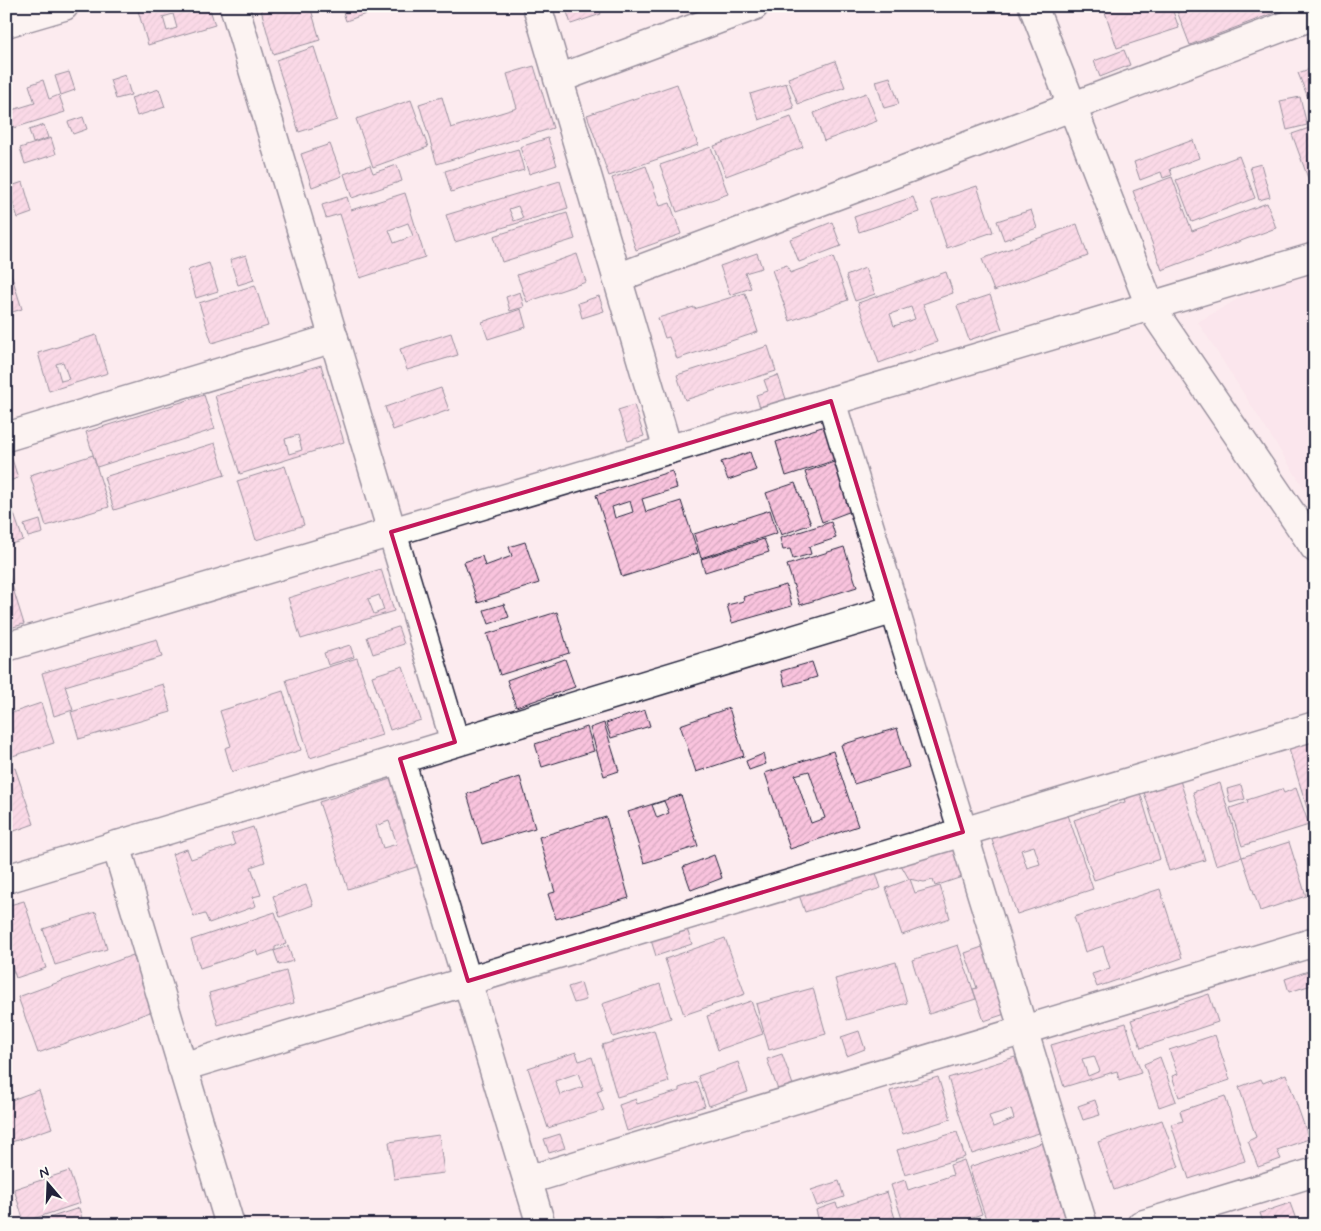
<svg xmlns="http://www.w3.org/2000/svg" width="1321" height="1231" viewBox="0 0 1321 1231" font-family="Mynerve,sans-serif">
	<defs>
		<pattern id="building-hatch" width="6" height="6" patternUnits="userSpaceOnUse" patternTransform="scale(1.25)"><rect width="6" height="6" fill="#f9c3dd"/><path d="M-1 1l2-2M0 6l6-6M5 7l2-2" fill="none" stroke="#d5a7bf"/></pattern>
	</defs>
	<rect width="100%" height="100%" fill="#fcebef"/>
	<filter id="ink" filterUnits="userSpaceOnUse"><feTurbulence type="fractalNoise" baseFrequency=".02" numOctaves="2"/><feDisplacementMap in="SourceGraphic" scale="10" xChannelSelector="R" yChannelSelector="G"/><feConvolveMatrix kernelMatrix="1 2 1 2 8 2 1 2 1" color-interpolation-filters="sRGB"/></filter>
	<g filter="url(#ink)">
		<polygon fill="#fbdfea" points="1315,258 1315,505 1198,322 1304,261"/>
		<g fill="url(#building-hatch)" stroke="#22223b" fill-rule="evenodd">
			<path d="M209 6 215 25 148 45 137 7ZM173 14 177 28 167 31 163 17Z"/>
			<polygon points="260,6 310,6 320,40 273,54"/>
			<polygon points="341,6 384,6 385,7 346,21"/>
			<polygon points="565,6 598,6 601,14 571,24"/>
			<polygon points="1103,6 1171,6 1179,28 1117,48"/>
			<polygon points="1175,6 1206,6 1206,8 1286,6 1287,8 1190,45"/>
			<polygon points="314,47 337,120 299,132 276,60"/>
			<polygon points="1124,50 1130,65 1100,77 1094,61"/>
			<polygon points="835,61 845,87 798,104 788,78"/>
			<polygon points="534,66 553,128 437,164 419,104 442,97 451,128 517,108 507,74"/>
			<polygon points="1315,67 1315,115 1298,73"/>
			<polygon points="69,72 75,90 61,95 55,76"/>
			<polygon points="125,75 131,95 116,99 110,80"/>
			<polygon points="890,77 899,104 884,108 876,81"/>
			<polygon points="43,80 49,99 59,95 65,112 14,128 9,111 35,103 29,85"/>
			<polygon points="786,83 794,108 759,120 750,94"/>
			<polygon points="677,84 698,145 609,176 587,115"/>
			<polygon points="159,89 165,107 137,116 131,98"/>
			<polygon points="866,93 877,121 824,141 814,113"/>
			<polygon points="1300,97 1307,125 1287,130 1280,101"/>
			<polygon points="411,100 428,147 373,167 356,119"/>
			<polygon points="83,117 87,129 73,134 68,122"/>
			<polygon points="791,117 803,147 726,176 714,146"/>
			<polygon points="44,125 48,138 33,143 29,130"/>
			<polygon points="1315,126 1315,188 1312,189 1292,134"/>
			<polygon points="51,138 56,154 25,164 20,148"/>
			<polygon points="548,138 557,165 529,174 520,147"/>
			<polygon points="1193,140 1199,158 1170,169 1172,175 1163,178 1161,172 1140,180 1134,162"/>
			<polygon points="330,144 342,176 312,187 301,154"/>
			<polygon points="711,147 728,194 677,212 660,165"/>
			<polygon points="518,149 524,170 451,192 445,171"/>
			<polygon points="1239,156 1255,198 1192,222 1176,180"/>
			<polygon points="1261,164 1270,197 1259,200 1250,167"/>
			<polygon points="370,165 373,173 397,165 402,181 352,198 344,174"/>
			<polygon points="646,166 660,206 670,203 681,234 636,250 612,178"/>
			<polygon points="1172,177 1192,231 1267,203 1276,228 1162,270 1133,191"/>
			<path d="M560 181 568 208 455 242 446 215ZM518 206 523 218 514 221 509 209Z"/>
			<polygon points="23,182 32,213 18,218 8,187"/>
			<polygon points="977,186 993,232 947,248 931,201"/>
			<path d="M405 193 425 257 360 278 340 214 326 218 322 205 347 197 351 210ZM408 223 413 236 394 243 389 230Z"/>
			<polygon points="913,197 919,212 859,232 854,217"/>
			<polygon points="1031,210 1037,228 1004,240 997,221"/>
			<polygon points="567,213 575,239 502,262 494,236"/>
			<polygon points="832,222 841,246 799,262 790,239"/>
			<polygon points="1077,224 1088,256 994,291 982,259"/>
			<polygon points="757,253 762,268 745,273 751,288 730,295 720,266"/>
			<polygon points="577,254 586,282 527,302 517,275"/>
			<polygon points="246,255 254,280 238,285 230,260"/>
			<polygon points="833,257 848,300 790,321 772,270 787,265 790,273"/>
			<polygon points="6,258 22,309 6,314"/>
			<polygon points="209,263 218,291 196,298 188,270"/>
			<polygon points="865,268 875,294 855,301 846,276"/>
			<path d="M946 272 953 293 923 304 937 342 879 363 858 303ZM911 307 915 319 894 326 890 314Z"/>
			<polygon points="255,285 268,326 212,343 199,303"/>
			<polygon points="520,292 524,307 510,311 506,297"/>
			<polygon points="745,293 758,332 677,359 669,337 665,338 658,318 694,307 694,309"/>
			<polygon points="990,295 1002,329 969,340 957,306"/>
			<polygon points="599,296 604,311 582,318 578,303"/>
			<polygon points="521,309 526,327 488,339 482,322"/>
			<polygon points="451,333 458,355 407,370 400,349"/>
			<path d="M96 335 108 373 49 391 38 353ZM63 362 69 379 61 381 56 364Z"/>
			<polygon points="768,346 776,371 685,400 677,375"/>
			<path d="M321 365 344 442 240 474 215 396ZM298 435 302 450 289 454 285 439Z"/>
			<polygon points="778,375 789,408 763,417 756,395 768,391 764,380"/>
			<polygon points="441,388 449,410 393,430 385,407"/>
			<polygon points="204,395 215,429 97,467 86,432"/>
			<polygon points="634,405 644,436 628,441 618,410"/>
			<polygon points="828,425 839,459 786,476 776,442"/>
			<polygon points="215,443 225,475 114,510 104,477"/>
			<polygon points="750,452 756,470 728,480 721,462"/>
			<polygon points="93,455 109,507 46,526 30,475"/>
			<polygon points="11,456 18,478 6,482 6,458"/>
			<polygon points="837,461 854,510 822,522 805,472"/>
			<polygon points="285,466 304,525 256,540 237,481"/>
			<path d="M672 471 677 488 642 499 646 512 681 501 698 553 622 577 596 495ZM630 501 633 512 615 518 612 507Z"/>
			<polygon points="795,483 811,524 781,535 766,493"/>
			<polygon points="6,491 23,540 6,546"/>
			<polygon points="770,510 777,533 701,558 694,534"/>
			<polygon points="40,520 43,533 28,537 24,525"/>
			<polygon points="831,522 836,538 809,547 811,554 793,559 790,549 783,550 780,538"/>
			<polygon points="764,539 769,552 705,572 701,559"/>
			<polygon points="525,542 539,583 478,603 464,562 482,556 485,566 512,556 509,547"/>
			<polygon points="844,547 857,587 800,605 787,565"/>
			<polygon points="6,566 24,624 6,629"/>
			<path d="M381 569 394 611 301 639 288 598ZM379 595 384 610 374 614 368 599Z"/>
			<polygon points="786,585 792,606 732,623 727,605 744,601 743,597"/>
			<polygon points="504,604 509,617 489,624 484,610"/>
			<polygon points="557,612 569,653 500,675 487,634"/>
			<polygon points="398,627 404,644 373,654 367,637"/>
			<polygon points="157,639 162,657 65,686 73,710 54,716 42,673"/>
			<polygon points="350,645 354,657 328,665 324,653"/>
			<polygon points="357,658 382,735 310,758 286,680"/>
			<polygon points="565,659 575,687 516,707 507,680"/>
			<polygon points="812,662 817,677 785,686 781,671"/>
			<polygon points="403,666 421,720 390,730 372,676"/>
			<polygon points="163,684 171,712 79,739 71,712"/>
			<polygon points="283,691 301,750 232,772 225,748 231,746 220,711"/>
			<polygon points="41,703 54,743 6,758 6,715"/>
			<polygon points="729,708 744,756 696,772 680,725"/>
			<polygon points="645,710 650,726 611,738 606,723"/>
			<polygon points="604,723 619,771 604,776 590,728"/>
			<polygon points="587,727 594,751 542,767 535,744"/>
			<polygon points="897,728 909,767 854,784 841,745"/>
			<polygon points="1315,738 1315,823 1312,824 1288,746"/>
			<path d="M833 751 858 826 790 849 765 773ZM809 771 825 818 811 823 795 775Z"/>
			<polygon points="763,754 766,764 749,770 746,761"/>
			<polygon points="15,768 34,824 6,834 6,771"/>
			<path d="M397 777 425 864 348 889 319 802ZM389 821 397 844 383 848 376 826Z"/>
			<polygon points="520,777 535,828 482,844 467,794"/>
			<polygon points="1179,777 1205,860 1169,871 1143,789"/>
			<polygon points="1220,783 1242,857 1216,865 1193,792"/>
			<polygon points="1241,785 1245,799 1230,803 1227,789"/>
			<polygon points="1296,788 1309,825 1242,846 1230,808 1248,802 1247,800 1282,789 1284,793"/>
			<polygon points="1139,789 1160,859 1094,880 1074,820 1125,802 1123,794"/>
			<path d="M681 795 698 846 644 863 628 812ZM664 801 669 813 657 818 652 805Z"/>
			<path d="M1066 809 1093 889 1017 914 990 834ZM1034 846 1040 864 1027 868 1021 850Z"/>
			<polygon points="606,817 629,898 556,919 548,894 555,892 539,837"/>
			<polygon points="253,827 265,862 251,867 261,895 253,897 256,906 209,923 205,914 194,917 172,854 187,849 191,859 235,845 231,834"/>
			<polygon points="1289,842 1306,896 1260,911 1242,857"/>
			<polygon points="964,844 974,873 935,886 933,880 924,882 909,879 901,865"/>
			<polygon points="714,855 722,878 691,890 683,867"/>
			<polygon points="874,867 881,888 805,912 798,892"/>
			<polygon points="910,879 915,893 940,886 950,918 902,935 886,888"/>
			<polygon points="306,885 313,905 280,917 273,896"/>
			<polygon points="1160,889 1182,958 1097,987 1092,974 1110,968 1103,946 1085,952 1074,917"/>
			<polygon points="24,901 46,968 16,978 6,950 6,906"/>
			<polygon points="96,912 107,949 55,965 43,929"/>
			<polygon points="275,912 286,944 275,947 275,950 258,956 256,950 200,968 191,940"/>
			<polygon points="686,926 692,944 656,956 650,937"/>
			<polygon points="725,938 745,994 684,1015 665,959"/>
			<polygon points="958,945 976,999 929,1014 912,960"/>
			<polygon points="288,946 293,961 279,965 274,951"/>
			<polygon points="985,946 1008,1013 984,1021 973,989 977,988 965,953"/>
			<polygon points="133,955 153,1011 38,1053 18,997"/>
			<polygon points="896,962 907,1003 847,1020 835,979"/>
			<polygon points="1311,970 1315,984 1289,992 1285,979"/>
			<polygon points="286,971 294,1003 218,1025 209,993"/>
			<polygon points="581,983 586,1000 574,1003 568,987"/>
			<polygon points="660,984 671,1018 613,1037 602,1004"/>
			<polygon points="813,988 826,1034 769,1050 756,1004"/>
			<polygon points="1209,994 1218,1022 1141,1048 1131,1020"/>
			<polygon points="751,1001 763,1034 718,1050 707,1016"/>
			<path d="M1126 1023 1141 1073 1119 1080 1117 1071 1064 1087 1051 1045ZM1094 1056 1100 1071 1088 1076 1082 1059Z"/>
			<polygon points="654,1030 669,1082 617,1097 602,1045"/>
			<polygon points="859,1031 865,1049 847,1056 841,1037"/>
			<polygon points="1215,1035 1230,1080 1179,1097 1172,1076 1178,1074 1169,1050"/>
			<path d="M576 1052 579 1061 592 1057 602 1089 597 1091 604 1110 548 1128 528 1068ZM578 1073 583 1087 560 1095 555 1081Z"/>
			<polygon points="782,1054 793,1085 778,1090 767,1059"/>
			<path d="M1015 1057 1039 1133 972 1154 948 1078ZM1011 1109 1014 1119 993 1127 989 1116Z"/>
			<polygon points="1160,1057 1176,1101 1159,1107 1144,1064"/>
			<polygon points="738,1062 748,1092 709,1106 698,1076"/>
			<polygon points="1286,1074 1309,1139 1277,1150 1281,1159 1258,1167 1248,1141 1256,1137 1239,1087 1261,1079 1263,1083"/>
			<polygon points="938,1077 951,1119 903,1134 890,1091"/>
			<polygon points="697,1082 705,1106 627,1131 619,1105 636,1099 637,1104 679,1091 679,1088"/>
			<polygon points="39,1090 52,1128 6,1144 6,1102"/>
			<polygon points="1225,1096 1245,1161 1189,1179 1171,1124 1183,1121 1180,1111"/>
			<polygon points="1095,1100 1100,1115 1083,1120 1078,1106"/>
			<polygon points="1162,1120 1179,1167 1114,1190 1098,1142"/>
			<polygon points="957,1132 965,1157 905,1175 897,1150"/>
			<polygon points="560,1134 565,1148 549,1153 544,1139"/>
			<polygon points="439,1135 444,1173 394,1179 389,1142"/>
			<polygon points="1041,1143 1066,1219 1048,1225 988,1225 969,1167"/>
			<polygon points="964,1160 982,1214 949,1225 918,1225 917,1221 904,1225 891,1185 905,1180 908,1190 953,1175 950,1165"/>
			<polygon points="69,1171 80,1203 24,1222 14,1189"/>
			<polygon points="839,1181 844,1197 817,1206 811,1190"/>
			<polygon points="887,1192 897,1225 820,1225 816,1210 836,1203 838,1208"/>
			<polygon points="1290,1203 1298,1225 1264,1225 1260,1213"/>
			<polygon points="79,1208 83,1222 74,1225 39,1225 37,1222"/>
			<polygon points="662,1218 665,1225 639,1225"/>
		</g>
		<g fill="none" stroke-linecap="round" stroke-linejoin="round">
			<defs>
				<g id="minor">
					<polyline points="234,6 455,742"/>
					<polyline points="537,6 668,450"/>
					<polyline points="1033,6 1150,306 1315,548"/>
					<polyline points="6,23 64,6"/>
					<polyline points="558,79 754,6"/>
					<polyline points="617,278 1315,15"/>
					<polyline points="831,401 1083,1225"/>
					<polyline points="6,437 334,338"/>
					<polyline points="6,647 1315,257"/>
					<polyline points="400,759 541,1225"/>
					<polyline points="116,845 230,1225"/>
					<polyline points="6,879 895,609"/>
					<polyline points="182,1067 1315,726"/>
					<polyline points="528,1180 1315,942"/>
					<polyline points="1141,1225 1315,1172"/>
				</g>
			</defs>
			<use href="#minor" stroke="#22223b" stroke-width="31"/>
			<use href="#minor" stroke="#fdfcf7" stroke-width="28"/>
		</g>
	</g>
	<path d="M0 0H1321V1231H0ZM831 401 963 832 468 981 400 759 455 742 391 532Z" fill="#fcebef" fill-opacity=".55" fill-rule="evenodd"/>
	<path fill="none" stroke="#c2185b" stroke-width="4" stroke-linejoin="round" d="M831 401 963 832 468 981 400 759 455 742 391 532Z"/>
	<rect width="1321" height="1231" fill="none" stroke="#fdfcf7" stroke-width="25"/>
	<rect x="12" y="12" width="1296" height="1206" fill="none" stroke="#22223b" stroke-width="2" filter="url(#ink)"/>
	<g transform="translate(48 1184) rotate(341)" stroke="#fdfcf7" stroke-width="4" paint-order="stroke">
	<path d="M0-4L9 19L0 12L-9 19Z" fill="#22223b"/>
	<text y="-8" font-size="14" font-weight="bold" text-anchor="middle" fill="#22223b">N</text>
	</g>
</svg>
